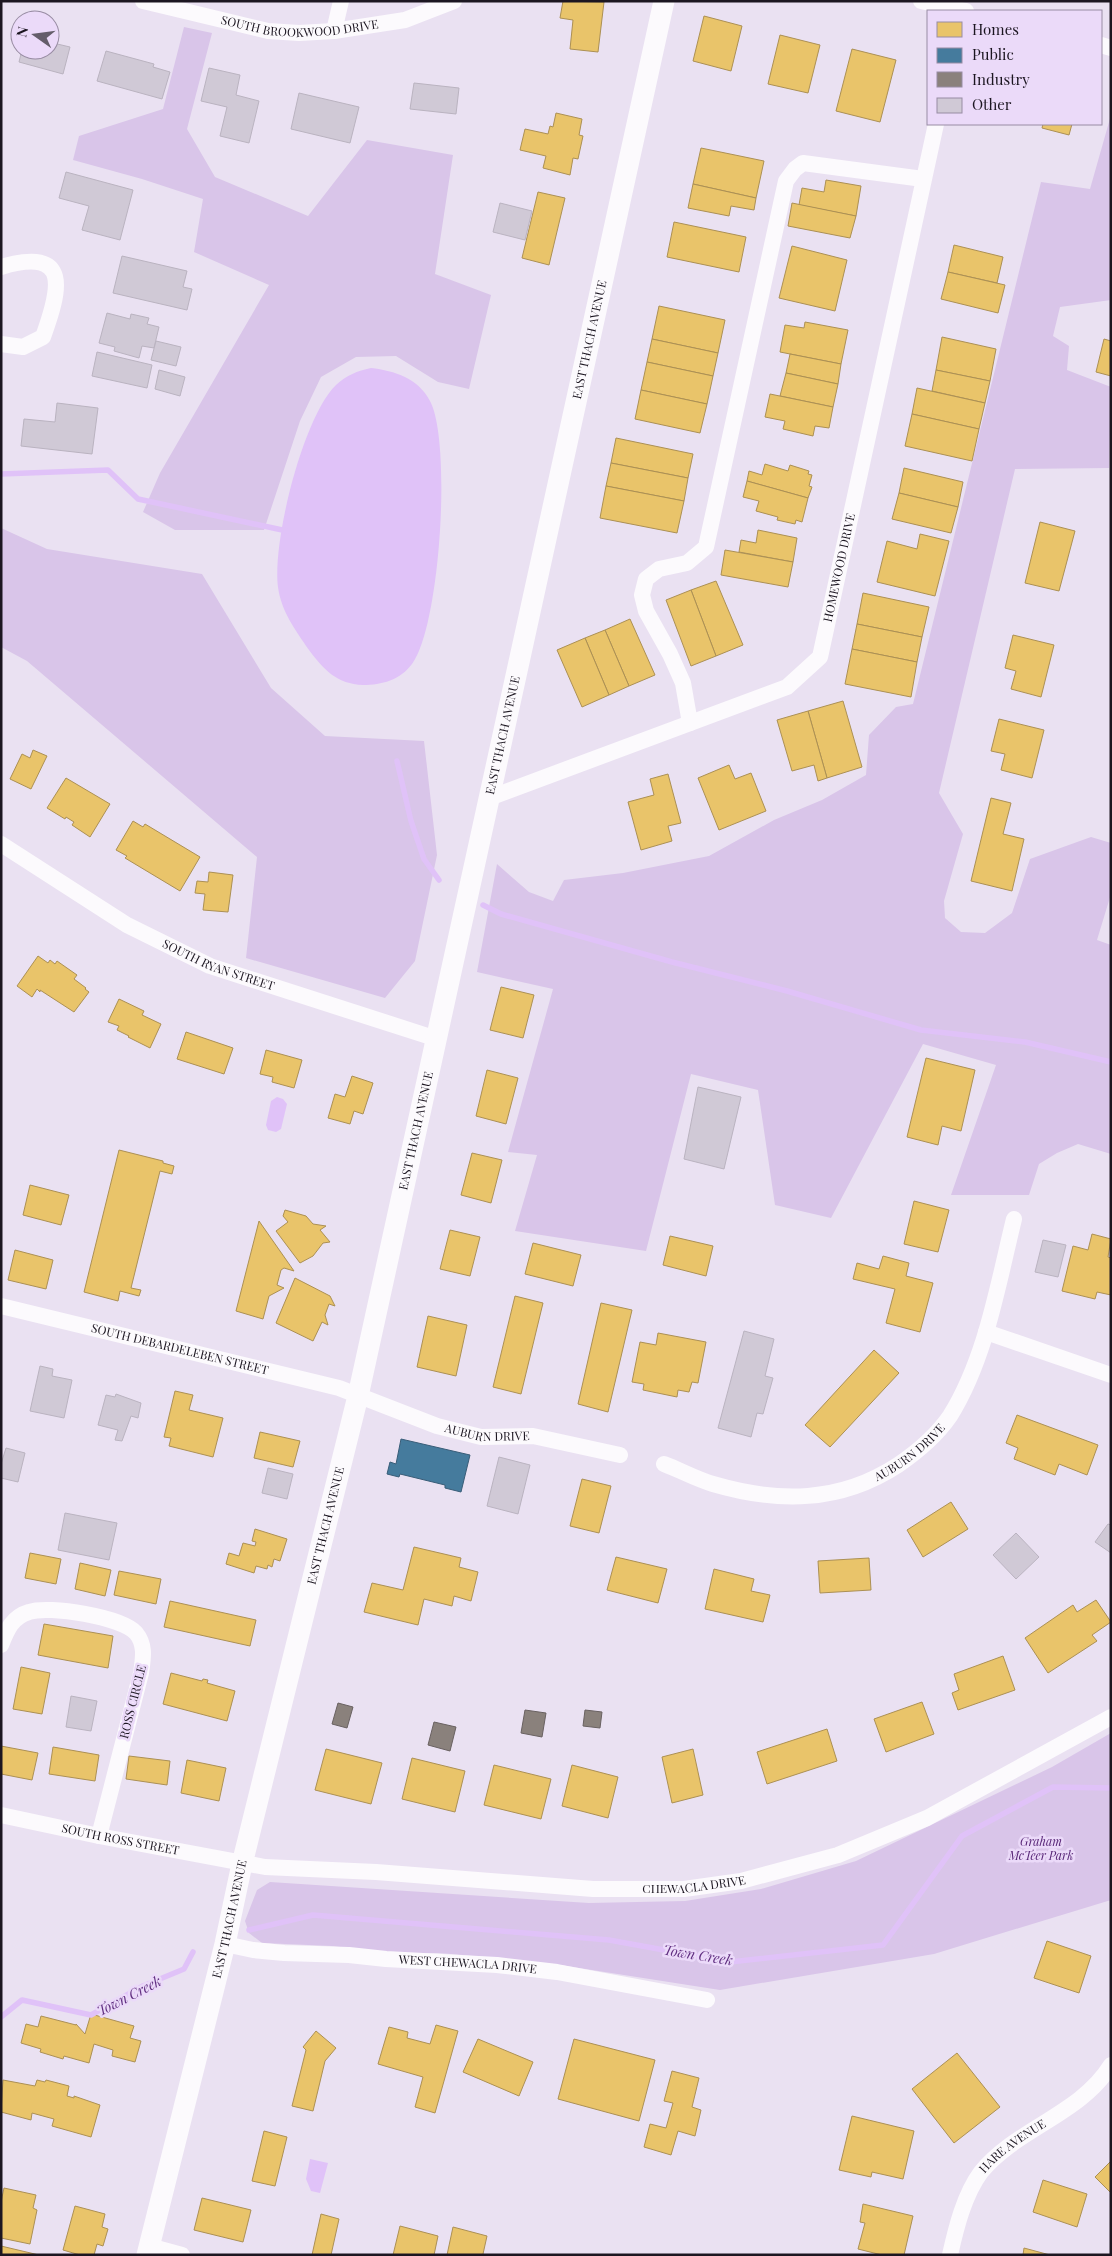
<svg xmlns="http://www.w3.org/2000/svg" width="1112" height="2256" viewBox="0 0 1112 2256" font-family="'Playfair Display',serif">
	<rect width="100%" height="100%" fill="#eae1f2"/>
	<g fill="#d9c5e9">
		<polygon points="184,27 212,33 187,129 215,177 308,216 367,140 453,155 435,274 491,295 469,389 438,382 396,356 356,357 321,377 300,421 264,530 175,530 143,512 160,473 269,285 194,252 203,199 142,179 73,160 79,136 163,109"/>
		<polygon points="1111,115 1111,300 1060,307 1053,336 1069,346 1067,370 1111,387 1109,468 1015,469 939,793 963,834 944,901 945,918 961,932 985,933 1012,913 1030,859 1091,837 1111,843 1111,894 1097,940 1111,945 1111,1154 1078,1144 1057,1153 1039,1164 1029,1195 951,1195 996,1065 923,1044 831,1218 775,1205 758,1090 691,1074 646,1251 515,1231 537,1155 508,1152 553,989 477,972 497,864 529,892 553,901 564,880 623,873 709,856 774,820 822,800 866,775 869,735 896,707 913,704 1041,182 1090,189"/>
		<polygon points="1,528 47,549 202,574 271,688 325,736 424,741 437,855 415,961 385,998 246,958 257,857 27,661 1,647"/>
		<polygon points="1111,1733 1111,1900 934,1954 720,1990 560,1965 498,1958 439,1953 388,1953 332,1946 262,1943 249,1933 245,1921 257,1890 270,1882 589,1903 685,1901 761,1889 856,1861 1052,1767"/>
	</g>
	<g fill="#e0c2f8">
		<path d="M371 368C395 371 418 378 430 401 452 442 440 628 412 664 400 680 382 685 363 685 337 684 324 670 309 650 296 631 281 611 278 587 272 542 303 417 336 385 347 375 357 371 371 368Z"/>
		<polygon points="277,1097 283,1099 287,1104 281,1129 276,1132 268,1130 266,1125 271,1101"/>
		<polygon points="310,2159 328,2163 320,2193 311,2191 306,2179"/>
	</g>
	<g fill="#e9c46a" stroke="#ac9054">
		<polygon points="563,1 604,2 598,52 570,49 573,20 560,18"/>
		<polygon points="704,16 742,26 731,71 693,61"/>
		<polygon points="780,35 820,45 808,93 768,84"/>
		<polygon points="852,49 896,60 880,122 836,111"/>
		<polygon points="556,113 582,119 579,135 583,136 578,159 573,158 570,175 543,168 546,156 520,150 525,129 548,134 550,126 553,127"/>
		<polygon points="1043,124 1072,124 1069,135 1042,128"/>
		<polygon points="701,148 764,161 756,198 693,184"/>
		<polygon points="826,180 861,186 856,216 799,205 802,188 824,192"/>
		<polygon points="693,184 756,198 754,210 731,206 729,216 688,208"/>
		<polygon points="538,192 565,198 549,265 522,258"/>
		<polygon points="792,203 856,216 850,238 788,226"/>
		<polygon points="674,222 746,237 739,272 667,257"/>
		<polygon points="954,245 1003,257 997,283 948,272"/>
		<polygon points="792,246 847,260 835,311 779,298"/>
		<polygon points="948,272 1005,285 998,313 941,299"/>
		<polygon points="659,306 725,320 718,353 652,339"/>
		<polygon points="805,322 848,330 841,364 780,352 785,325 804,328"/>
		<polygon points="942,337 996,349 990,381 936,370"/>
		<polygon points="652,339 718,353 713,376 647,362"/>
		<polygon points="1104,339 1111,341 1111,376 1096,372"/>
		<polygon points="790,354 841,364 838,384 786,373"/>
		<polygon points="647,362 713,376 707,404 641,390"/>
		<polygon points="936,370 990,381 985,403 932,391"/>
		<polygon points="786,373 838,384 833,407 780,396"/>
		<polygon points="917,388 985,403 979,429 912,414"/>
		<polygon points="641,390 707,404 700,433 635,419"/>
		<polygon points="770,394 833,407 829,428 815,426 813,436 783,429 785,421 765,417"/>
		<polygon points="912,414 979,429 972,461 905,446"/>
		<polygon points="616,438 693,454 688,478 611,463"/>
		<polygon points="611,463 688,478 684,501 606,486"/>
		<polygon points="765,464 788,471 790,465 809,471 808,474 812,475 809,486 812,487 808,498 747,481 749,471 762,475"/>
		<polygon points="904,468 963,482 958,507 899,493"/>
		<polygon points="747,481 808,498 802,522 796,520 795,524 777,520 778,517 756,511 759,501 743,497"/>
		<polygon points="606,486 684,501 677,533 600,518"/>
		<polygon points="899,493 958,507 951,533 892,519"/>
		<polygon points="1040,522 1075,531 1059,591 1025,583"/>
		<polygon points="758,530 797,538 793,562 739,552 741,540 756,543"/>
		<polygon points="920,534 949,541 935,596 877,582 887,541 917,549"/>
		<polygon points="725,550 793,562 788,587 721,575"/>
		<polygon points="716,581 743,645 716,656 691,590"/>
		<polygon points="691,590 716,656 691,666 666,600"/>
		<polygon points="863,593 929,607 922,637 857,624"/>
		<polygon points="630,619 655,675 629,686 605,630"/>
		<polygon points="857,624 922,637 917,662 852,649"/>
		<polygon points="605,630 629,686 609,695 585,638"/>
		<polygon points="1013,635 1054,645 1041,697 1011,689 1016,671 1005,668"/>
		<polygon points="585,638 609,695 582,707 557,650"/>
		<polygon points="852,649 917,662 911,697 845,684"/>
		<polygon points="843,701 862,767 827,778 808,711"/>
		<polygon points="808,711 827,778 818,781 814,765 792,771 777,720"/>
		<polygon points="999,719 1044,730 1032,778 1001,770 1005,754 991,751"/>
		<polygon points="33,750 47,756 31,789 10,779 22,754 30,758"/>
		<polygon points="729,765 735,779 751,773 766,811 719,830 698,778"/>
		<polygon points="668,774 681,823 668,826 672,841 641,850 628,802 654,795 650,779"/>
		<polygon points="66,778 110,804 90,837 72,825 74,822 66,817 65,819 47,808"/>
		<polygon points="991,798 1011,803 1003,834 1024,839 1012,891 971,881"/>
		<polygon points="133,821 143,827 145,824 200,857 180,891 125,858 127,856 116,850"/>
		<polygon points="209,872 233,875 228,912 203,910 205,894 195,893 197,881 208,882"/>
		<polygon points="38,956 48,963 50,960 55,964 57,961 77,975 74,979 86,988 85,989 89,992 74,1012 40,990 40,992 37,989 32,997 17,986"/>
		<polygon points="501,987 534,995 523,1038 490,1030"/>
		<polygon points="119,999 144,1011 142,1015 161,1024 150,1048 128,1037 129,1036 117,1030 119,1026 108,1022"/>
		<polygon points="186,1032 233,1048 224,1074 177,1059"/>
		<polygon points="266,1050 302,1060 294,1088 272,1082 273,1077 260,1074"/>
		<polygon points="926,1058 975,1070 961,1131 942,1126 938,1145 907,1137"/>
		<polygon points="487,1070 518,1078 506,1124 476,1116"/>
		<polygon points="352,1076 373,1083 363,1114 354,1111 350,1124 328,1118 335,1094 345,1097"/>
		<polygon points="119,1150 163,1161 163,1163 174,1166 172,1174 160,1171 131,1288 141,1290 139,1296 120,1291 118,1301 84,1292"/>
		<polygon points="472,1153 502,1160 491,1203 461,1195"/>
		<polygon points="30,1185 69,1195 61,1225 23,1215"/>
		<polygon points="914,1201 949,1210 938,1252 904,1244"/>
		<polygon points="285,1210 306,1216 313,1224 326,1226 320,1230 330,1242 323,1243 313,1256 300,1263 276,1231 288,1222 283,1216"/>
		<polygon points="259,1221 294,1271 284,1268 281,1270 277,1285 284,1288 269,1296 263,1319 236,1311"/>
		<polygon points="450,1230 480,1237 470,1276 440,1269"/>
		<polygon points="1092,1234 1111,1239 1108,1257 1111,1258 1111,1295 1097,1292 1095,1299 1062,1291 1073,1246 1088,1250"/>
		<polygon points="670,1236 713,1246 706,1276 663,1265"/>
		<polygon points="533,1243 581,1255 573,1286 525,1274"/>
		<polygon points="15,1250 53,1260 46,1289 8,1280"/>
		<polygon points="883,1256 909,1263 906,1276 933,1283 920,1332 886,1323 895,1289 853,1279 857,1263 879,1269"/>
		<polygon points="295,1278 330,1296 335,1306 329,1304 325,1315 328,1325 322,1322 313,1341 276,1323"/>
		<polygon points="515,1296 543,1303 521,1394 493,1387"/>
		<polygon points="601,1303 632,1310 608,1412 578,1404"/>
		<polygon points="428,1316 467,1325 456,1376 417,1367"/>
		<polygon points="658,1333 706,1342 698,1383 692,1382 689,1392 678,1390 677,1397 643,1390 644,1384 632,1382 640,1342 656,1345"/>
		<polygon points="874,1350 899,1373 830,1447 805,1425"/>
		<polygon points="175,1391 193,1395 189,1410 223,1418 213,1457 169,1446 171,1438 164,1437"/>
		<polygon points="1017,1415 1098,1445 1087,1475 1059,1464 1055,1475 1014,1459 1018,1448 1006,1443"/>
		<polygon points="260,1432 300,1441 293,1467 254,1458"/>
		<polygon points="582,1479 611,1486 599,1533 570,1526"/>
		<polygon points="951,1502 968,1529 923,1557 907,1530"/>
		<polygon points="255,1529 287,1539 280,1561 274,1559 272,1567 268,1565 267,1569 256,1566 254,1573 226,1564 229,1553 239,1556 243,1543 255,1546 256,1542 252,1541"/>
		<polygon points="414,1547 461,1558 459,1567 478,1572 471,1601 454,1596 452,1606 424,1599 418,1625 364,1612 372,1583 403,1590"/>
		<polygon points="30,1553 61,1559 56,1584 25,1578"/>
		<polygon points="616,1557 667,1569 658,1603 607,1590"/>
		<polygon points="869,1558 871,1590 820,1593 818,1561"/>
		<polygon points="80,1563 111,1570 105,1596 75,1589"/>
		<polygon points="714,1569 754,1579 751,1591 770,1595 763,1622 705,1609"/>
		<polygon points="119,1571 161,1579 156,1604 114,1595"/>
		<polygon points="1096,1600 1111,1622 1092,1635 1097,1641 1048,1673 1025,1638 1073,1605 1077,1612"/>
		<polygon points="170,1601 256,1620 250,1646 164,1627"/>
		<polygon points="44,1624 113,1636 108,1668 38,1655"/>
		<polygon points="1003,1656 1015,1690 958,1710 952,1693 959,1690 954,1674"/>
		<polygon points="21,1667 50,1673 42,1714 13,1709"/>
		<polygon points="171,1673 202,1681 203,1679 208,1680 207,1683 235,1691 227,1721 163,1704"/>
		<polygon points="922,1702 934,1734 886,1752 874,1719"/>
		<polygon points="827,1729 837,1761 767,1784 757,1752"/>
		<polygon points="1,1746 38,1753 32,1780 1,1774"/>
		<polygon points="53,1747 99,1755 95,1781 49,1774"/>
		<polygon points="326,1749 382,1763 371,1804 315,1790"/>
		<polygon points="693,1749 703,1795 672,1803 662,1757"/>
		<polygon points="129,1756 170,1761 167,1785 126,1779"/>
		<polygon points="412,1758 465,1771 455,1812 402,1799"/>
		<polygon points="187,1760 226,1768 219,1801 181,1793"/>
		<polygon points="494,1765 551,1779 541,1819 484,1805"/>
		<polygon points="572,1765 618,1777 608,1818 562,1806"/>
		<polygon points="1047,1941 1091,1956 1079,1993 1034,1978"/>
		<polygon points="91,2014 134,2026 130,2038 141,2041 135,2062 112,2056 113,2050 94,2044 89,2063 64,2056 63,2059 40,2052 41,2049 21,2043 26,2024 38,2027 41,2016 76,2025 76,2024 85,2034"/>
		<polygon points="436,2025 458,2031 435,2113 415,2107 423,2077 378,2064 389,2027 408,2032 407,2038 430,2044"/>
		<polygon points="316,2031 336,2048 325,2061 313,2111 292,2106 306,2050 303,2047"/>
		<polygon points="478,2039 533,2062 519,2096 463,2072"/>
		<polygon points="574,2039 655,2060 639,2121 558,2099"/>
		<polygon points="957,2053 1000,2107 954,2143 912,2089"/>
		<polygon points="672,2071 699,2078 692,2107 701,2110 695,2136 678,2131 671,2155 644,2147 650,2124 666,2128 673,2103 664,2101"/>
		<polygon points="3,2080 35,2086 37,2080 45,2082 46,2080 69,2086 67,2096 74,2098 74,2096 100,2105 91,2137 52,2126 54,2119 32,2113 31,2120 1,2112"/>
		<polygon points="852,2116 914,2131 903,2179 872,2172 871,2177 839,2170"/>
		<polygon points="264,2131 287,2137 275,2186 252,2181"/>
		<polygon points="1111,2161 1111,2193 1095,2177"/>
		<polygon points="1043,2180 1087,2194 1077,2227 1033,2212"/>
		<polygon points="4,2188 36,2195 33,2208 37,2210 30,2244 1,2238 1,2202"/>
		<polygon points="202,2198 251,2210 243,2242 194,2230"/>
		<polygon points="863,2204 913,2216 904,2255 882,2255 858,2249 865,2223 860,2222"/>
		<polygon points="75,2206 105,2214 102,2227 108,2229 103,2246 97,2244 94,2255 80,2255 63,2250"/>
		<polygon points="321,2214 339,2219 331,2255 312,2255"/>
		<polygon points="400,2226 438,2236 434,2255 393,2255"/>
		<polygon points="453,2227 487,2236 483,2254 485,2255 447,2255"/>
		<polygon points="1,2246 39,2255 1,2255"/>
		<polygon points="1024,2248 1050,2255 1023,2255"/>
	</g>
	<polygon fill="#457b9d" stroke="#395d78" points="401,1439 470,1455 461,1492 445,1488 445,1485 400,1474 399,1477 387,1474 390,1462 396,1464"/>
	<g fill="#8a817c" stroke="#696161">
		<polygon points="338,1703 353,1707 347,1728 332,1724"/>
		<polygon points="525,1710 546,1713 542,1737 521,1733"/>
		<polygon points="585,1710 602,1712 600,1728 583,1726"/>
		<polygon points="434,1722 456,1727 450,1751 428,1745"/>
	</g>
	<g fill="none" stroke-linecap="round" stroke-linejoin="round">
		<g stroke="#e0c2f8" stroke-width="5.5">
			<polyline points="1,474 108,470 138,499 287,531"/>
			<polyline points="397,761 411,821 424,859 439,880"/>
			<polyline points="483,905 501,914 672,962 787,991 921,1030 1025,1042 1111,1062"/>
			<polyline points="249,1930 313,1915 609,1940 730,1962 883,1945 962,1836 1053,1787 1111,1788"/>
			<polyline points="1,2017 22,2000 91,2015 143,1986 184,1969 193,1952"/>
		</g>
	</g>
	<g fill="#d0c9d6" stroke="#bab3c0">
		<polygon points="50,38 54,39 53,43 70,47 63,74 19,62 22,50 50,50"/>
		<polygon points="106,51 154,64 153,67 170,72 162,99 97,81"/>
		<polygon points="209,68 240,75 236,95 259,101 249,143 220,136 227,107 201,101"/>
		<polygon points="414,83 459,88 456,114 410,109"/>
		<polygon points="299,93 359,107 350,143 291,129"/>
		<polygon points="66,172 133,190 120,240 82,230 89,206 59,198"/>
		<polygon points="500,203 532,211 525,240 493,232"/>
		<polygon points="122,256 187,271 183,287 192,289 187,310 113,293"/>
		<polygon points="107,313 130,319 131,314 149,318 147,324 159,327 154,348 142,346 139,358 114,351 115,347 99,343"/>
		<polygon points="156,341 181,347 176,366 151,360"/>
		<polygon points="97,352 152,365 147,388 92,376"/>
		<polygon points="159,370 185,377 180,396 155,389"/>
		<polygon points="57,403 98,408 92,454 21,446 24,419 55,422"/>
		<polygon points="698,1087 741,1097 724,1169 684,1159"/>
		<polygon points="1043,1240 1066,1245 1058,1277 1035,1272"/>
		<polygon points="744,1331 774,1339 765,1376 773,1378 763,1414 757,1413 751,1437 718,1428"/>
		<polygon points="40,1366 53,1369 52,1376 72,1380 64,1418 30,1411"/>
		<polygon points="116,1394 141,1403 138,1418 131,1416 122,1441 115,1440 118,1430 98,1425 106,1395 115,1397"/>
		<polygon points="6,1448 25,1453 18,1482 1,1478 1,1464"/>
		<polygon points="499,1457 530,1465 518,1514 487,1506"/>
		<polygon points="268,1468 293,1474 287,1499 262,1493"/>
		<polygon points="65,1513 117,1523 109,1560 58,1550"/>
		<polygon points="1108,1524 1111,1525 1111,1553 1095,1542"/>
		<polygon points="1016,1533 1039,1557 1016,1579 993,1555"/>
		<polygon points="71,1696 97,1701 91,1731 66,1727"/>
	</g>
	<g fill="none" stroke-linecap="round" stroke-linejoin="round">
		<g stroke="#fcfafd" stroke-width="16">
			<path id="s1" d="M143 1 268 31 299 33 334 31 405 20 454 1"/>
			<polyline points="921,1 966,11"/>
			<polyline points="334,31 341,1"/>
			<polyline points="1101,45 1111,48"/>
			<path d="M1 267C72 246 60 290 43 337L23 347 1 344"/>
			<polyline points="690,723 683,683 670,654 646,611 642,595 646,579 659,569 687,563 706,547 786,181 795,169 803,163 923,179"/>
			<path id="s2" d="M489 798 787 687 820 657 936 124"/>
			<path id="s3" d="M1 844 127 925 210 966 437 1039"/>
			<path id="s4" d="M1 1306 339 1388 437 1426 481 1437 533 1436 620 1455"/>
			<polyline points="986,1332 1111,1375"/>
			<path id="s5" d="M664 1464C680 1470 696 1479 713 1484 778 1503 840 1503 898 1465 917 1452 937 1435 950 1416 986 1358 998 1284 1014 1219"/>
			<path d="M1 1645C7 1630 12 1617 29 1612 49 1605 122 1617 136 1633 146 1645 143 1659 141 1673L99 1836"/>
			<path id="s6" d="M1 1815 99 1836 265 1867 376 1872 593 1889H684L741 1881 838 1855 927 1818 1111 1717"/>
			<path id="s7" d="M225 1944 253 1950 284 1953 349 1955 386 1959 497 1965 557 1972 707 2000"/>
			<polyline points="149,2246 182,2255"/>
			<path id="s8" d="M950 2255C956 2228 964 2195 981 2172 1017 2128 1081 2114 1111 2065"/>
		</g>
		<path stroke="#fcfafd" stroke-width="21" id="s9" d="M147 2255 225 1944 242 1864 358 1396 664 1"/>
	</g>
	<g text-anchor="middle" stroke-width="5" stroke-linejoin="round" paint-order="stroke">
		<g font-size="12" fill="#1c1621" stroke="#ebdaf9">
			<text dy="4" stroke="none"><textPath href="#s1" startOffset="160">SOUTH BROOKWOOD DRIVE</textPath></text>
			<text dy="4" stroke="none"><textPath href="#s9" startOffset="1966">EAST THACH AVENUE</textPath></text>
			<text dy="4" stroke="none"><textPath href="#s2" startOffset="454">HOMEWOOD DRIVE</textPath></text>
			<text dy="4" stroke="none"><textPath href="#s9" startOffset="1561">EAST THACH AVENUE</textPath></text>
			<text dy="4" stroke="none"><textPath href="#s3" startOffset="250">SOUTH RYAN STREET</textPath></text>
			<text dy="4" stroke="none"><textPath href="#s9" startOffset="1156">EAST THACH AVENUE</textPath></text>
			<text dy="4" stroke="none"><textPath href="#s4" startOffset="184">SOUTH DEBARDELEBEN STREET</textPath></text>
			<text dy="4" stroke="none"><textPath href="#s4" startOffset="504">AUBURN DRIVE</textPath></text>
			<text dy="4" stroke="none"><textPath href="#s5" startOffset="262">AUBURN DRIVE</textPath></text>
			<text dy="4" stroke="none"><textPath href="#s9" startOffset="751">EAST THACH AVENUE</textPath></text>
			<text transform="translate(133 1702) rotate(-76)" y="4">ROSS CIRCLE</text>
			<text dy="4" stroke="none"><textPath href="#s6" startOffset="122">SOUTH ROSS STREET</textPath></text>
			<text dy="4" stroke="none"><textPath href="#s6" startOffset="699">CHEWACLA DRIVE</textPath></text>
			<text dy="4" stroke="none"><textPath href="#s9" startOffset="346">EAST THACH AVENUE</textPath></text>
			<text dy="4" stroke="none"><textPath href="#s7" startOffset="244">WEST CHEWACLA DRIVE</textPath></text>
			<text dy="4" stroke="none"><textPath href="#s8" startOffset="130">HARE AVENUE</textPath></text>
		</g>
		<g font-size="12" font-style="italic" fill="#592778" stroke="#ebdaf9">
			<text x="1041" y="1846">Graham<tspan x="1041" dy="14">McTeer Park</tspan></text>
		</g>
		<g font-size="14" font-style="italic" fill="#602e80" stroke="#ebdaf9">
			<text transform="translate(698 1955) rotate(9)" y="5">Town Creek</text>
			<text transform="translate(129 1996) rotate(-27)" y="5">Town Creek</text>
		</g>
	</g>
	<rect width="1112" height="2256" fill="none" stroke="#1c1621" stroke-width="5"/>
	<rect x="927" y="10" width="175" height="115" fill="#ebdaf9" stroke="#988ca3"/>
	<rect x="937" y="22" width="25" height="15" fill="#e9c46a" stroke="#988ca3"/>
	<text x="972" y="35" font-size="15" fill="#1c1621">Homes</text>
	<rect x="937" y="48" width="25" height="15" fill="#457b9d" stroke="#988ca3"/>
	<text x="972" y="60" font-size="15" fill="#1c1621">Public</text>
	<rect x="937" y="72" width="25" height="15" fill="#8a817c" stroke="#988ca3"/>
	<text x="972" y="85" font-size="15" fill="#1c1621">Industry</text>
	<rect x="937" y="98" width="25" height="15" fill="#d0c9d6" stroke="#988ca3"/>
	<text x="972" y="110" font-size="15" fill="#1c1621">Other</text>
	<g transform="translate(35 35) rotate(284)"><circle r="24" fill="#ebdaf9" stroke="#988ca3"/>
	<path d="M0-4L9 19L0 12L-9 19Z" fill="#645d6a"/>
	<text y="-8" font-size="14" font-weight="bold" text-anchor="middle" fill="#1c1621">N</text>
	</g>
</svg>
